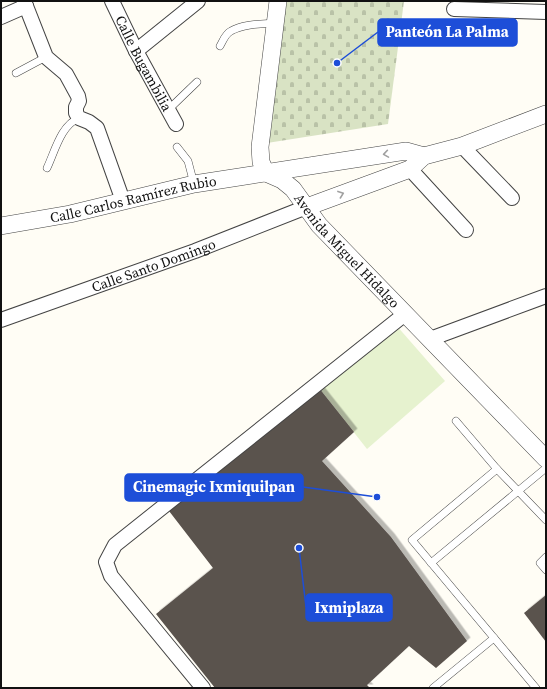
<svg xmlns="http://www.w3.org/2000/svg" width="547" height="689" viewBox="0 0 547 689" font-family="'Source Serif 4',serif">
	<defs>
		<pattern id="cemetery-stones" width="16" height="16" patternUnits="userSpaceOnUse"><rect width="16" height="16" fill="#d9e3c4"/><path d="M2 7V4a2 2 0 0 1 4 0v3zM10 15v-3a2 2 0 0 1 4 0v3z" fill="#b9c2a7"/></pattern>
		<filter id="shadow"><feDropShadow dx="3.5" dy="-3.5" stdDeviation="0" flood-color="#0004"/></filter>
	</defs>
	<rect width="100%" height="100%" fill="#fffdf5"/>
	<polygon fill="url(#cemetery-stones)" points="285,1 404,1 388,124 267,143"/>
	<polygon fill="#e6f2cf" points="396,325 445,381 367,449 319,388"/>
	<g fill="#5a524d" filter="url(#shadow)">
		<polygon points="319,388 354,432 322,461 391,537 467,641 436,668 409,646 367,685 370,688 215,688 156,614 213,568 169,511"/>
		<polygon points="546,595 546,642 524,613"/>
	</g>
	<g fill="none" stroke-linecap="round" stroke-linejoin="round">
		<defs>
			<g id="service">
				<path d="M220 46C223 41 225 34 231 31 243 24 261 24 275 23"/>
				<polyline points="16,73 46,57"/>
				<polyline points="169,109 197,82"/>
				<polyline points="177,147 188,161 194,184"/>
				<path d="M47 168C55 151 61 125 79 118"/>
				<polyline points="456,421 497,469 412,540 536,688"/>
				<polyline points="497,469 546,520"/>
				<polyline points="546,557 540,563 546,570"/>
				<polyline points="431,563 546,468"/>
				<polyline points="433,688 494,638"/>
			</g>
			<g id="minor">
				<polyline points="24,1 46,57 66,74 78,96 79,101 76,107 76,113 79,118 89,122 97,128 123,201"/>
				<path id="s1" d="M112 1 136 51 176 124"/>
				<polyline points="454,9 546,12"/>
				<polyline points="1,17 26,6"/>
				<polyline points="136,51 198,1"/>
				<polyline points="462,146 512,198"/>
				<polyline points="410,169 466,230"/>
				<path id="s2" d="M1 320 195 251 304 208"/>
				<polyline points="430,339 546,296"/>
				<polyline points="203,688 111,576 106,562 115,545 405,314"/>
			</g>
			<g id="tertiary">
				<path id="s3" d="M278 1 260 147 261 162 266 173 282 180 293 189 319 225 546 459"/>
				<polyline points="304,208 410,169 424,156 462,146 546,114"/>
				<path id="s4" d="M1 226 70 214 194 184 406 151 424 156"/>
			</g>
		</defs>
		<use href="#service" stroke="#444" stroke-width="8"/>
		<use href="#minor" stroke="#444" stroke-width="16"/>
		<use href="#tertiary" stroke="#444" stroke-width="18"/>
		<use href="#service" stroke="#fff" stroke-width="7"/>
		<use href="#minor" stroke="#fff" stroke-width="14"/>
		<use href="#tertiary" stroke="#fff" stroke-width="17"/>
	</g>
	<defs><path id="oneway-chevron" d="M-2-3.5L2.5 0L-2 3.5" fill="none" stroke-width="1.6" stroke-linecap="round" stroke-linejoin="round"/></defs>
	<g stroke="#a0a0a0">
		<use href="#oneway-chevron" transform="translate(386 154) rotate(171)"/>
		<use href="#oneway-chevron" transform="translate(341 194) rotate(-20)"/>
	</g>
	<g text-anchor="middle" stroke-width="4" stroke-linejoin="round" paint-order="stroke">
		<g font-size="14" fill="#111" stroke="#fff">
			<text dy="5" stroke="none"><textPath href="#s1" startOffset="70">Calle Bugambilia</textPath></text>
			<text dy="5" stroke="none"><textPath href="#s4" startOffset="135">Calle Carlos Ramírez Rubio</textPath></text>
			<text dy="5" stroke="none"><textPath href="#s3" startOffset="288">Avenida Miguel Hidalgo</textPath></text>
			<text dy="5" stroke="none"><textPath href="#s2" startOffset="162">Calle Santo Domingo</textPath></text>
		</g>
	</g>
	<path fill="none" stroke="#1d4ed8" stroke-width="1.5" d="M337 63L378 32M377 497L303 487M299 548L306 607"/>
	<g fill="#1d4ed8" stroke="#fff" stroke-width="1.5">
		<circle cx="337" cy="63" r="4"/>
		<circle cx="377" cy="497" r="4"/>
		<circle cx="299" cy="548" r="4"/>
	</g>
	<g fill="#1d4ed8" stroke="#1d4ed8" stroke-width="1.5">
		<rect x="378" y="19" width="139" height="27" rx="4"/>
		<rect x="125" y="474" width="178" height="27" rx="4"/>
		<rect x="306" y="594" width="86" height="27" rx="4"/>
	</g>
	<g font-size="15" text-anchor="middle" font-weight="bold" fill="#fff">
		<text x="447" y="37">Panteón La Palma</text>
		<text x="214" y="492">Cinemagic Ixmiquilpan</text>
		<text x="349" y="613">Ixmiplaza</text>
	</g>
	<rect width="547" height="689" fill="none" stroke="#111111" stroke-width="4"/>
</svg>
